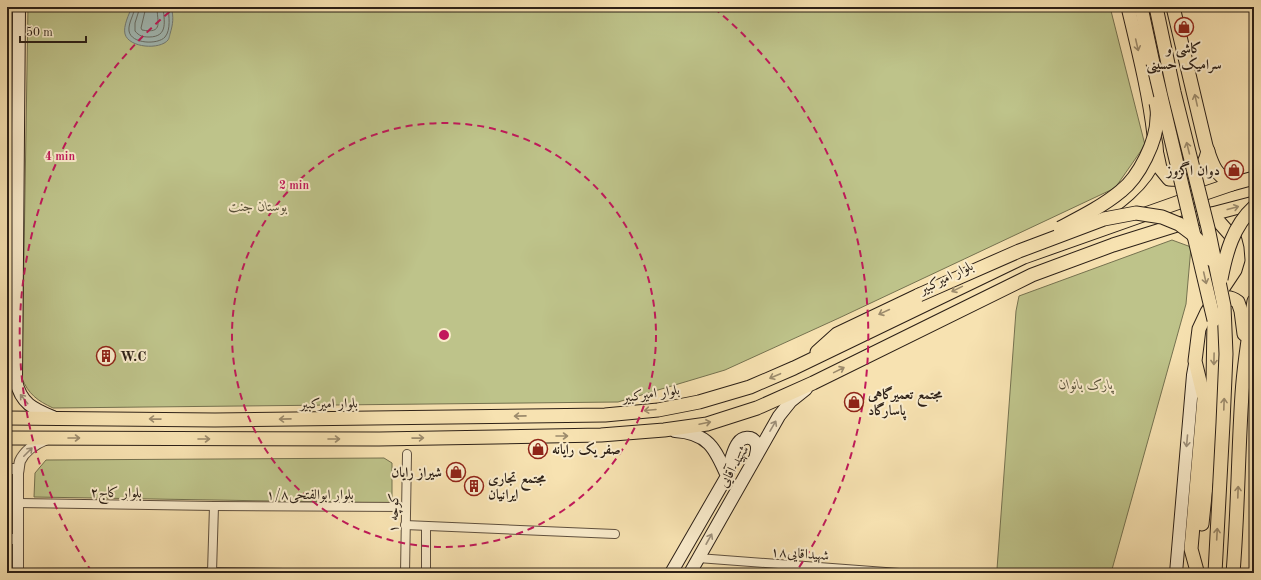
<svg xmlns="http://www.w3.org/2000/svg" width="1261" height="580" viewBox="0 0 1261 580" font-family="'Old Standard TT',Amiri,serif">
	<rect width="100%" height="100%" fill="#f7e2b1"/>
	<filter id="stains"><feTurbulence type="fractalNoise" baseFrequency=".005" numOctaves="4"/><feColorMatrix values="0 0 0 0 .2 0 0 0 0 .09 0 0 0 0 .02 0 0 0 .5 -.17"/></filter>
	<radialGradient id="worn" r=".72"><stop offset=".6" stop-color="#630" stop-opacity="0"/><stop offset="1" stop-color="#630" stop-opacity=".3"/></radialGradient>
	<g fill="#bec38a" stroke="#757250">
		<path d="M28 7H1110L1145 145 1115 188 839 318 725 370 618 402 53 408C38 401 28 394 22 378Z"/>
		<polygon points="1172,240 1191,247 1186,304 1111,573 1047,573 997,569 1016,311 1019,296"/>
		<polygon points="384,458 392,463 392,503 34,497 35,473 46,460"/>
	</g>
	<path fill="#a2bbb7" stroke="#737d77" d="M132 7H171C174 17 173 24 170 34 170 34 169 39 168 40 160 50 129 48 125 34 123 26 129 14 132 7Z"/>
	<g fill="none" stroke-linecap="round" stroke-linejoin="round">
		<g stroke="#676e67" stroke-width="1">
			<path d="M135 7C134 15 128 23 129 31 131 44 158 45 165 37 171 30 169 16 168 7"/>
			<path d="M140 7 135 23V31C139 36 143 37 149 37 169 37 164 20 163 7"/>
			<path d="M146 7 141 28 142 30C164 34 157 22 157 7"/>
		</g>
		<defs>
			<g id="minor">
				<polyline points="19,503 214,506 406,507"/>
				<polyline points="405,525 615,534"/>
				<polyline points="426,526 426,573"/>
				<polyline points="698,558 899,573"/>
				<polyline points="212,572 214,506"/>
				<polyline points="18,573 212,572 284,573"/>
				<polyline points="405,573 407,454"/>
			</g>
			<g id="tertiary">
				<polyline points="7,469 14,469 17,470 18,473"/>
				<polyline points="7,539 17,539"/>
				<path d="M18 573V473C19 469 19 464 20 461 25 450 37 443 47 439"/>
			</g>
			<g id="secondary">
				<path d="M19 7 16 381C21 404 34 409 53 417"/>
				<path d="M727 476C729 467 732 451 738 443 742 437 752 435 756 443 758 447 757 451 756 455"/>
				<path d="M671 573 727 476C715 448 708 433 675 431"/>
				<polyline points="690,573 779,416 791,401 806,389"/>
				<polyline points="1176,573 1193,375 1195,364"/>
			</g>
			<g id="primary">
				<polyline points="1141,7 1153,63"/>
				<path d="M1173 7 1206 146C1213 166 1214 173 1232 184"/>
				<path d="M1157 154 1160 168 1169 179C1191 181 1203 173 1208 151"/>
				<path d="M1090 221C1115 207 1146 184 1156 156 1158 150 1155 141 1154 135 1149 92 1138 49 1128 7"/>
				<path d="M1214 304C1222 297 1230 296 1238 302L1241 311 1244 334"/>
				<polyline points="817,352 837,334 919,295"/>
				<polyline points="7,418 215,420 605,415 658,410 699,402 750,387 794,368 1024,257 1188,199 1232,184 1254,178"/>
				<polyline points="7,438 379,439 601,435 664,430 707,424 757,408 813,383 1032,275 1113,245 1212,214 1254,203"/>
				<polyline points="1202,524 1210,449 1213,383 1214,320"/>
				<polyline points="1197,571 1191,549 1204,398 1195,361 1199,329 1207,312 1235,270 1238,260 1237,248 1235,240 1212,214"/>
				<path d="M1233 573C1238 513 1238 454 1242 394 1244 363 1249 332 1254 301"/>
			</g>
		</defs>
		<use href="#minor" stroke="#5f503e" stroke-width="10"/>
		<use href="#tertiary" stroke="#5f503e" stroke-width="12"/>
		<use href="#secondary" stroke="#2c2017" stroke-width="14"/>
		<use href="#primary" stroke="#2c2017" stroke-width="15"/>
		<use href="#minor" stroke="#faeccc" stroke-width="8"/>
		<use href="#tertiary" stroke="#faeccc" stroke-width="10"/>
		<use href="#secondary" stroke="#faeccc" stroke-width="12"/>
		<use href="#primary" stroke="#f7e2b1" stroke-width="13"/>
		<defs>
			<g id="primary-bridge">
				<polyline points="1156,7 1174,92 1208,228 1224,306 1226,354 1223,423 1215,573"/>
				<polyline points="1153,63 1214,320"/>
				<path d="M1060 228C1081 217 1103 206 1121 191 1139 177 1157 141 1157 118 1158 113 1157 108 1156 103"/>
				<path d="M1221 279C1226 253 1233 226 1254 207"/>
				<polyline points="919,295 1019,251 1104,219 1136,213 1162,217 1179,224 1191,233 1203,245 1210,259"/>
			</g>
		</defs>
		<use href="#primary-bridge" stroke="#2c2017" stroke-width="15" stroke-linecap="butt"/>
		<use href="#primary-bridge" stroke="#f7e2b1" stroke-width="13"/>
	</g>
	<defs><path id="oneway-shaft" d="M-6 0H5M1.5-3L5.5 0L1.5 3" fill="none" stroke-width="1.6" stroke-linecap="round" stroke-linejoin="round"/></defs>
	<g stroke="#9c8b6c">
		<use href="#oneway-shaft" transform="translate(1137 45) rotate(77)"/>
		<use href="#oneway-shaft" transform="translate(1196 100) rotate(-103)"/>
		<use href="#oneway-shaft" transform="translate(1188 148) rotate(-104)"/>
		<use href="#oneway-shaft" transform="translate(1233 208) rotate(-15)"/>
		<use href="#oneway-shaft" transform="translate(1205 278) rotate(77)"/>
		<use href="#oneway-shaft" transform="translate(957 289) rotate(154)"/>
		<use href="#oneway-shaft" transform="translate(884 312) rotate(155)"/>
		<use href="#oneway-shaft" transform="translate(1214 359) rotate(91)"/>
		<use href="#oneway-shaft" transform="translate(839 370) rotate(-26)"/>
		<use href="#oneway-shaft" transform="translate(775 376) rotate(157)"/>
		<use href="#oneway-shaft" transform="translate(1224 404) rotate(-88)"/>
		<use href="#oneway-shaft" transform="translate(650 410) rotate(175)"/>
		<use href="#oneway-shaft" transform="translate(520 416) rotate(179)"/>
		<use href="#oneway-shaft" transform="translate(155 419) rotate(-179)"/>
		<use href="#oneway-shaft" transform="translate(285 419) rotate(179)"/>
		<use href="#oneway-shaft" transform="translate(705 423) rotate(-12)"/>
		<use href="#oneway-shaft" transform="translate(562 436)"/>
		<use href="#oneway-shaft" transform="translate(74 438)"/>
		<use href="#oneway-shaft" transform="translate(418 438) rotate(-1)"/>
		<use href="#oneway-shaft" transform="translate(204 439)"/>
		<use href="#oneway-shaft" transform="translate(334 439)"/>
		<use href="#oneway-shaft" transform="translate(1238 492) rotate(-88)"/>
		<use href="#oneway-shaft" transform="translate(1217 534) rotate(-87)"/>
	</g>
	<g stroke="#9d907b">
		<use href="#oneway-shaft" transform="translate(24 399) rotate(-129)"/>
		<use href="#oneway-shaft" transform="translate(773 426) rotate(-60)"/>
		<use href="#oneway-shaft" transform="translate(1187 441) rotate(95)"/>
		<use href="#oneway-shaft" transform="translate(28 452) rotate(-45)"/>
		<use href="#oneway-shaft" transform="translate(709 539) rotate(-61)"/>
	</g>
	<g fill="none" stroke="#c2185b" stroke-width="2" stroke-dasharray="7 5">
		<circle cx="444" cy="335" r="212"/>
		<path d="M92 572A424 424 0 0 1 174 8M714 8A424 424 0 0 1 796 572"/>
	</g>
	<defs>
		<symbol id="shop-ring" viewBox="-11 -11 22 22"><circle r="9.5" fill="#faeccc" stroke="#8f2418" stroke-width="1.5"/><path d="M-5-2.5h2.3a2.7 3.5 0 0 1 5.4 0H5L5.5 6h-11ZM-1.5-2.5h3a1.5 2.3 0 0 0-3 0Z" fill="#8f2418"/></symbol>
		<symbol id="building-ring" viewBox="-11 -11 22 22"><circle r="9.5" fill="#faeccc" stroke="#8f2418" stroke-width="1.5"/><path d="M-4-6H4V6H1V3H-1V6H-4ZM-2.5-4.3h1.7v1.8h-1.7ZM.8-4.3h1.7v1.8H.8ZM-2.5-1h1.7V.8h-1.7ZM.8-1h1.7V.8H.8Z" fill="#8f2418"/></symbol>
	</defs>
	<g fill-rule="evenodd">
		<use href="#shop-ring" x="1173" y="16" width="22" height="22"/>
		<use href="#shop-ring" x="1223" y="159" width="22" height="22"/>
		<use href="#building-ring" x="95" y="345" width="22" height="22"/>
		<use href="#shop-ring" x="843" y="391" width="22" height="22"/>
		<use href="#shop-ring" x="527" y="438" width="22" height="22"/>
		<use href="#shop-ring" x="445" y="461" width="22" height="22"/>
		<use href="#building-ring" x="463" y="475" width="22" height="22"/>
	</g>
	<g text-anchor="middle" stroke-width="4" stroke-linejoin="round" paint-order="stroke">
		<g font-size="14" font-weight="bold" fill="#2c2017" stroke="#faeccc" text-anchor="start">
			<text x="1184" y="53" text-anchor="middle">کاشی و<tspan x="1184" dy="16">سرامیک حسینی</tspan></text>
			<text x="1220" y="175" text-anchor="end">دوان اگزوز</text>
			<text x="120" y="361">W.C</text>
			<text x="868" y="399">مجتمع تعمیرگاهی<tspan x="868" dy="16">پاسارگاد</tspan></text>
			<text x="552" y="454">صفر یک رایانه</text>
			<text x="442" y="477" text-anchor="end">شیراز رایان</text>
			<text x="488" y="483">مجتمع تجاری<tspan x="488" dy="16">ایرانیان</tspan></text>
		</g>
		<g font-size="14" font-style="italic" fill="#58513a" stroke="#faeccc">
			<text x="258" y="211">بوستان جنت</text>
			<text x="1086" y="389">پارک بانوان</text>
		</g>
		<g font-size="14" fill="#2c2017" stroke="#faeccc">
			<text transform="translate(946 277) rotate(-26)" y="5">بلوار امیرکبیر</text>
			<text transform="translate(651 393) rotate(-8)" y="5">بلوار امیرکبیر</text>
			<text transform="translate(329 403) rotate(-1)" y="5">بلوار امیرکبیر</text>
			<text transform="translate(733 466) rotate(-60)" y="5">شهید آقایی</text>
			<text transform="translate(116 492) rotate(1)" y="5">بلوار کاج۲</text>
			<text x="310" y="499">بلوار ابوالفتحی۱/۸</text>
			<text transform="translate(393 513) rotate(-89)" y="5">کوچه ۱</text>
			<text transform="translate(800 553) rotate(4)" y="5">شهیداقایی۱۸</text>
		</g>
	</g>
	<circle cx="444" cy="335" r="6" fill="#c2185b" stroke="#faeccc" stroke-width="2"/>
	<g font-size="12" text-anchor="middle" font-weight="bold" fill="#c2185b" stroke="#faeccc" stroke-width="4" stroke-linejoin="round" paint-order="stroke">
		<text x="60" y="160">4 min</text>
		<text x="294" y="189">2 min</text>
	</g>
	<rect width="1261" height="580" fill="none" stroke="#f7e2b1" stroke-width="24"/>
	<rect x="8" y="8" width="1245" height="564" fill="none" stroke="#2c2017" stroke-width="2"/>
	<rect x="12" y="12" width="1237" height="556" fill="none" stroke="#2c2017"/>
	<path d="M20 36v6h66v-6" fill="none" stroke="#2c2017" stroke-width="2"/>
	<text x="26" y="36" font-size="12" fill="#2c2017" stroke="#faeccc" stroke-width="3" paint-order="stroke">50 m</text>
	<rect width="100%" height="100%" filter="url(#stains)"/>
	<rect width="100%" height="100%" fill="url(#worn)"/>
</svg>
